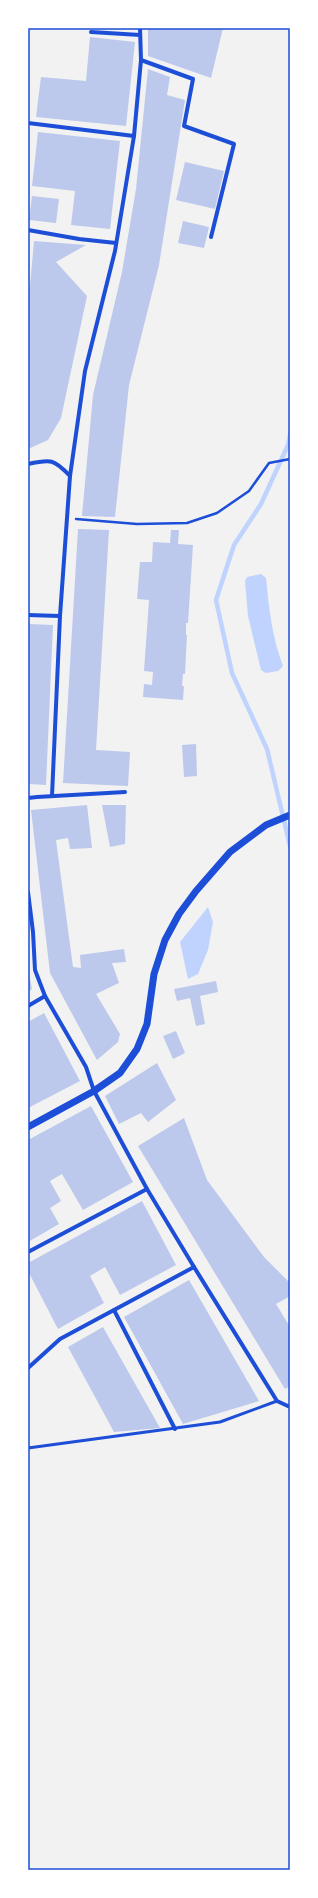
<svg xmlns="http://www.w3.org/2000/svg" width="318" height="1898" viewBox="0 0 318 1898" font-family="Quicksand,sans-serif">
	<rect width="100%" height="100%" fill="#f2f2f2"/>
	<g fill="#bfd3fe">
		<path d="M261 574 266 578C269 609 272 637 283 666L278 671 266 673 261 670 248 616 245 581 247 577Z"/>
		<polygon points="208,907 213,922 208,950 198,974 188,979 180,942"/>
	</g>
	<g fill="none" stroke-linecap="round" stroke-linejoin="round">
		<polyline stroke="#bfd3fe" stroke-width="4.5" points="290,435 288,445 261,504 234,545 216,600 232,673 267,749 290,846"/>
	</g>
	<g fill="#bdc9ec">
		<polygon points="148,28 223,28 211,78 148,56"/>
		<polygon points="90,37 135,42 126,126 36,117 41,77 86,81"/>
		<polygon points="148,69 170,77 167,95 185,100 159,265 129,385 115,517 82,516 93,395 122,272 136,189"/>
		<polygon points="38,132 120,141 110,229 71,225 75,191 32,186"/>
		<polygon points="185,162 224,171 215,209 176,200"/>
		<polygon points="32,196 59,199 56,223 29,220"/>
		<polygon points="183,221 209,227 204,248 178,243"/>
		<polygon points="34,241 86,245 56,262 87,296 61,418 48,440 28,449 28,308"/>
		<polygon points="78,529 109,530 96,750 130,752 128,786 63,783"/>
		<polygon points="171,530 179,530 178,544 193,545 188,623 186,623 186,635 187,635 185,674 183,674 182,686 184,686 183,700 143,697 144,684 152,685 153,672 144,671 149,600 137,599 140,562 152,562 153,542 170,543"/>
		<polygon points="28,624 53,625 46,785 28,784"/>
		<polygon points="196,744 197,776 184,777 182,745"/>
		<polygon points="87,805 92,848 70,849 68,838 56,840 73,967 81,968 80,955 124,949 126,962 112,963 119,983 96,994 120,1034 118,1042 97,1060 50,973 31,810"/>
		<polygon points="102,805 126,805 125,844 110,847"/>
		<polygon points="28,969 32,989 28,992"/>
		<polygon points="216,981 218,992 200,996 205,1024 196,1026 190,998 177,1001 174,989"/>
		<polygon points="44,1013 80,1081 28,1108 28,1022"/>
		<polygon points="176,1031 185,1053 173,1059 163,1036"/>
		<polygon points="157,1063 176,1100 148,1122 141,1113 119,1124 105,1096"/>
		<polygon points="91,1106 133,1182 83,1210 62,1174 50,1181 61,1201 50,1208 59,1224 28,1242 28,1140"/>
		<polygon points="184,1118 207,1180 264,1257 290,1283 290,1296 276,1304 290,1327 290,1386 285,1389 138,1146"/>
		<polygon points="142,1201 176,1265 120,1295 105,1267 90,1276 104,1303 58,1329 28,1271 28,1263"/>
		<polygon points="189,1280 259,1401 183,1424 124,1317"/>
		<polygon points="103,1327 160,1428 114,1432 68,1347"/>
	</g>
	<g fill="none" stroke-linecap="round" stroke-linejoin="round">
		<polyline stroke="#1d4ed8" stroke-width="2.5" points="76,519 137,524 187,523 217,513 249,491 269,463 290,459"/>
		<polyline stroke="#1d4ed8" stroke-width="3" points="28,1448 220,1422 277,1401"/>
		<g stroke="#1d4ed8" stroke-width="4">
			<polyline points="91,32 140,35"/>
			<polyline points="141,60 193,79 184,126 234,144 211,237"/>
			<polyline points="28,123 134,136"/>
			<polyline points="28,230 79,239 116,243"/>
			<path d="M28 464C51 459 54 459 70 476"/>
			<polyline points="28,615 60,616"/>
			<polyline points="52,796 60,616 70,476 85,371 115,251 134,136 141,60 140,28"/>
			<polyline points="28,798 37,797 125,792"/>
			<polyline points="28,892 33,932 35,970 45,996 86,1067 94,1091 147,1189 194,1267 277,1401 290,1407"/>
			<polyline points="28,1006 45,996"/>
			<polyline points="28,1252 147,1189"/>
			<polyline points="114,1310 175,1429"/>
			<polyline points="28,1368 60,1339 194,1267"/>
		</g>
		<polyline stroke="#1d4ed8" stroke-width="7" points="28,1127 94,1091 120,1073 137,1049 147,1024 154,974 165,940 179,914 196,891 230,852 266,825 290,815"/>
	</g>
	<rect width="318" height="1898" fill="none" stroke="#ffffff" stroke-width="58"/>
	<rect x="29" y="29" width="260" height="1840" fill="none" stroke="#1d4ed8" stroke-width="1.5"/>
</svg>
